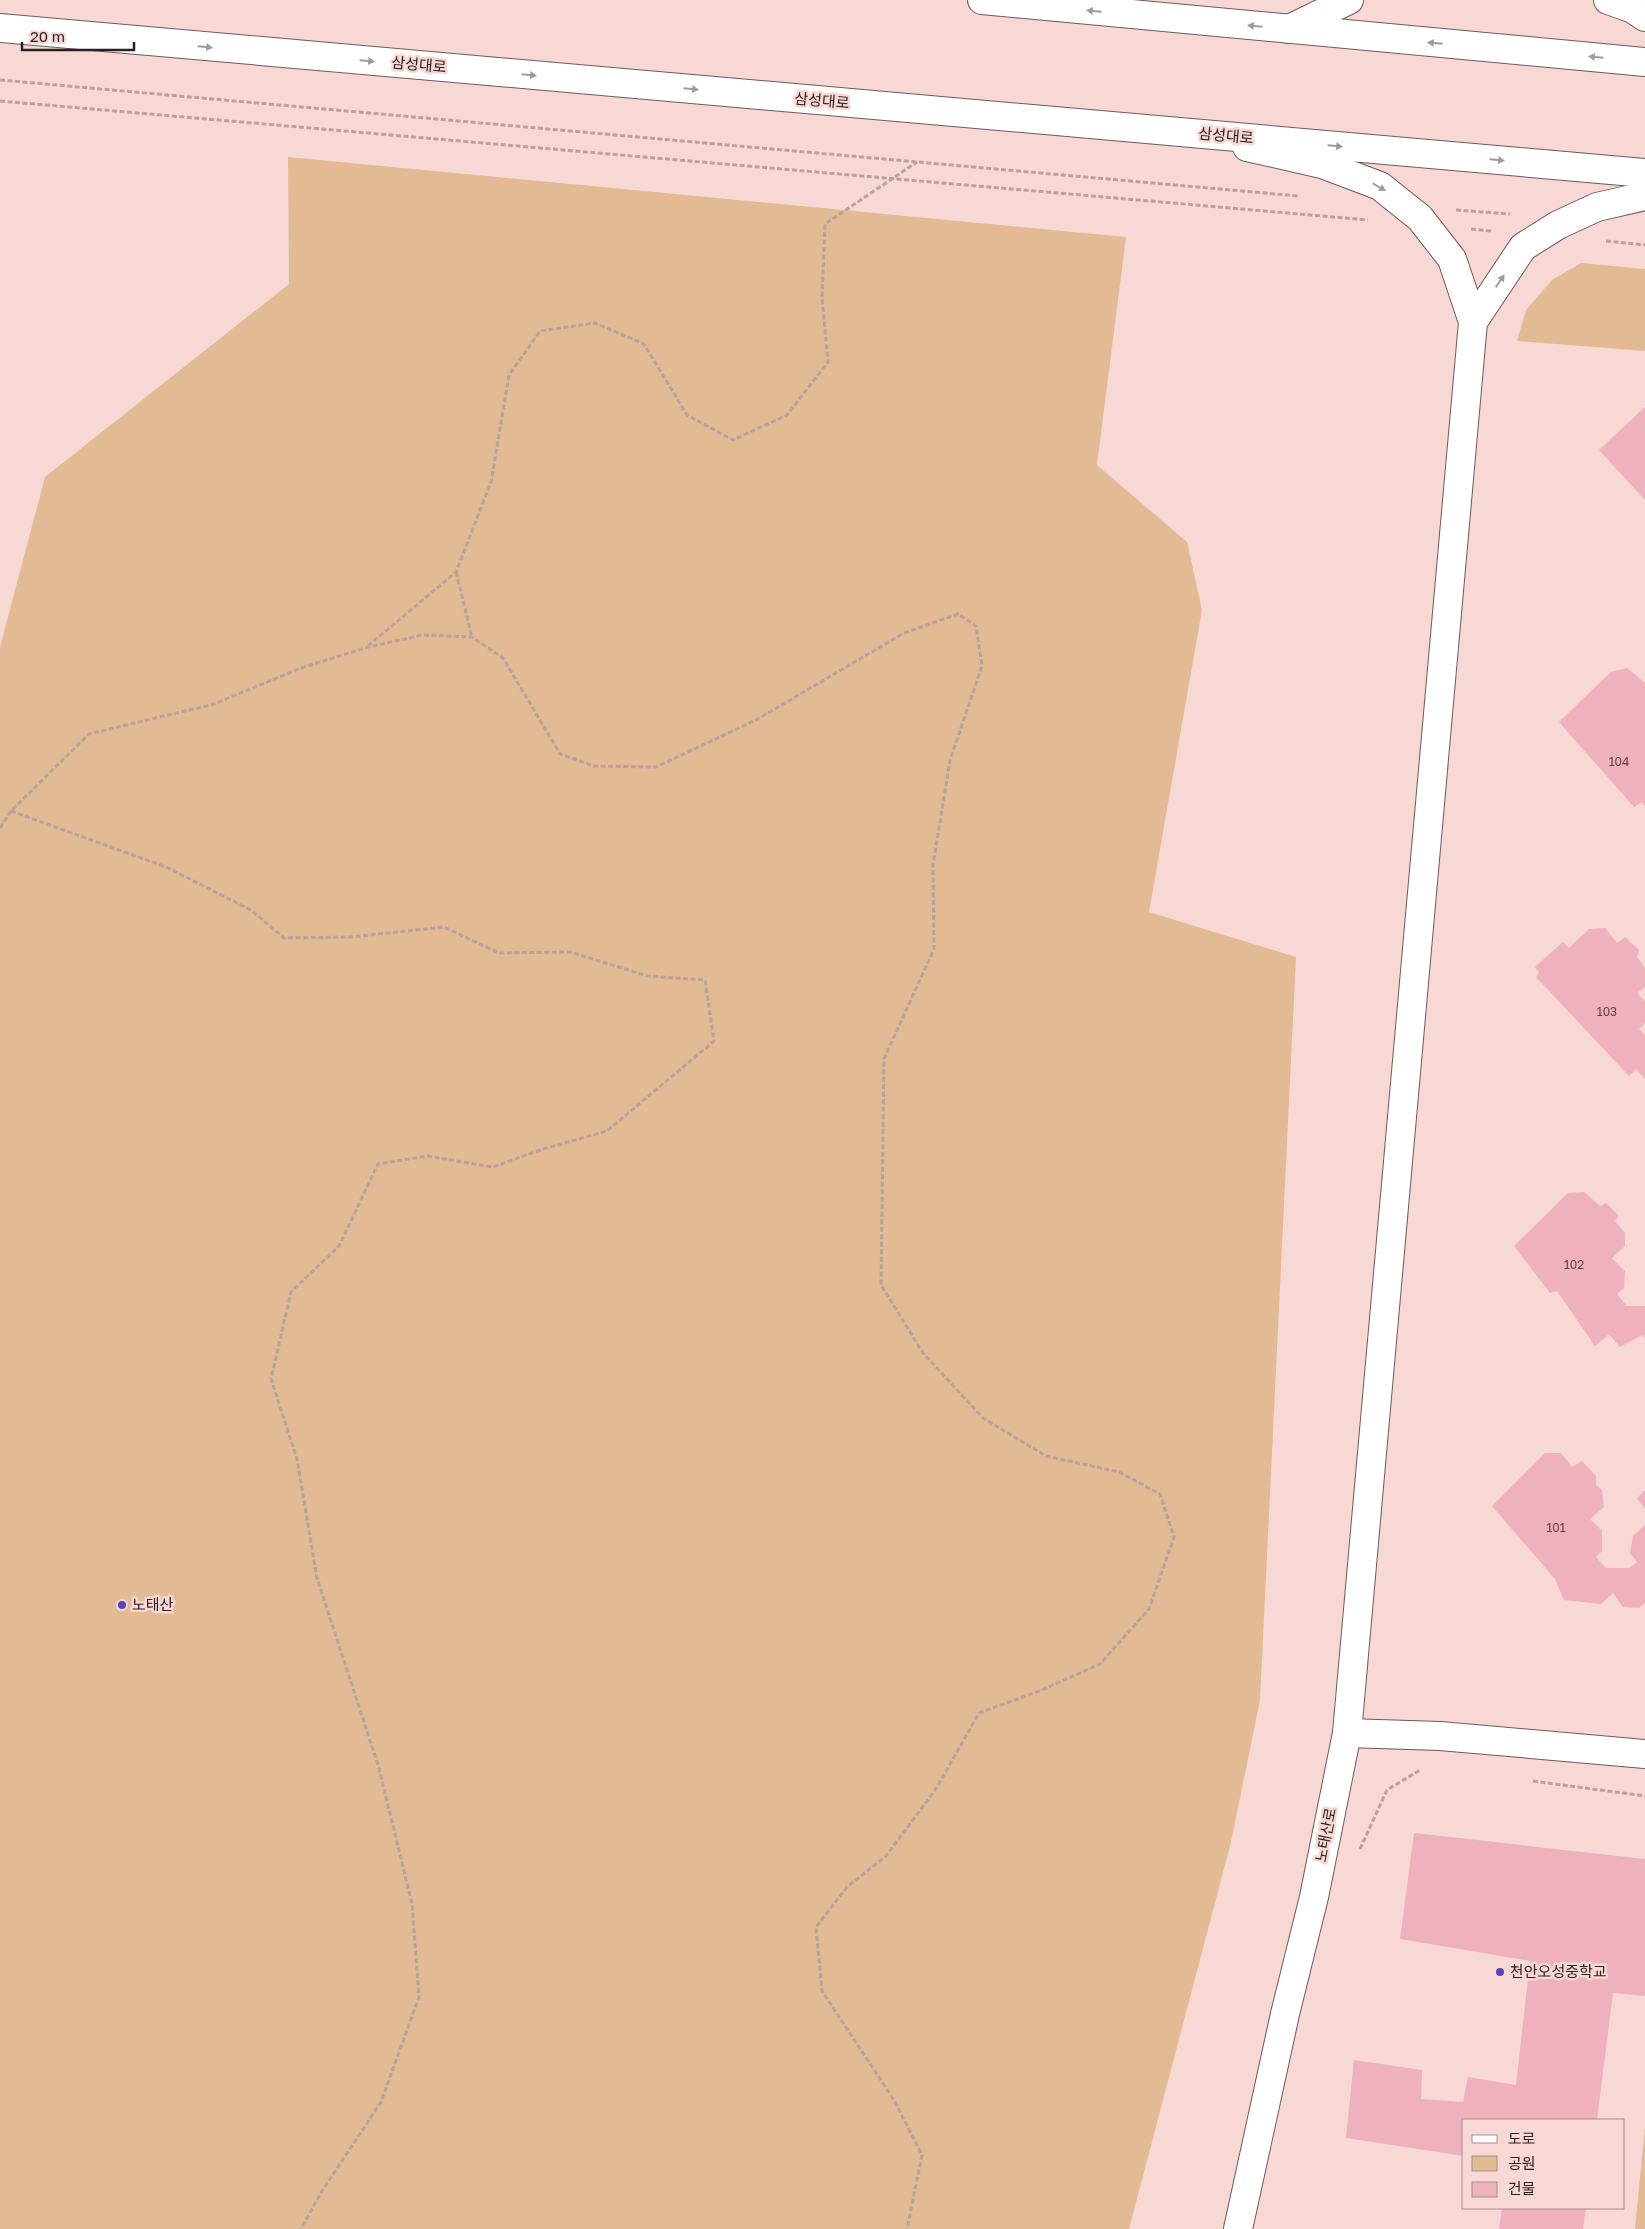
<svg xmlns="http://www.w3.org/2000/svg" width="1645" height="2229" viewBox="0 0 1645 2229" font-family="'Golos Text','Noto Sans KR',sans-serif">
	<rect width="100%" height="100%" fill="#f7d8d4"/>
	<g fill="#e2bb94">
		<polygon points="288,157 1126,237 1097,465 1187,542 1202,610 1149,912 1296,957 1260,1700 1231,1842 1129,2229 0,2229 0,647 45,477 289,284"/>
		<polygon points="1581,263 1645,269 1645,351 1517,341 1526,310 1552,280"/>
		<polygon points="1645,2126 1645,2229 1635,2229"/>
	</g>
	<g fill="#eeb1bd">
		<polygon points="1645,407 1645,500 1599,450"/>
		<polygon points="1627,668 1645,683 1645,806 1642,802 1634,807 1559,722 1611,672"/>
		<polygon points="1605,928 1617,943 1625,937 1639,950 1637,957 1645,968 1645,987 1637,993 1645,1001 1645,1023 1639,1029 1645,1035 1645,1079 1636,1069 1629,1076 1536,977 1539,972 1535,967 1563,942 1569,948 1589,929"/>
		<polygon points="1584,1192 1600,1206 1606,1203 1619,1216 1615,1221 1625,1233 1625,1246 1612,1258 1625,1271 1624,1288 1617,1294 1627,1306 1645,1306 1645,1338 1642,1335 1620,1347 1609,1334 1595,1346 1557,1291 1550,1293 1514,1246 1568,1193"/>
		<polygon points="1545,1453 1561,1453 1572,1467 1582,1461 1596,1476 1596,1485 1602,1490 1604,1507 1590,1519 1602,1531 1602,1551 1596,1557 1606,1568 1629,1568 1637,1562 1630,1553 1633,1536 1645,1525 1645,1603 1639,1608 1623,1607 1613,1593 1601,1604 1564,1600 1555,1579 1492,1506"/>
		<polygon points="1645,1490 1645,1509 1637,1498"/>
		<polygon points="1414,1833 1645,1859 1645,1996 1613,1993 1597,2120 1464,2120 1464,2156 1346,2138 1354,2060 1422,2070 1421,2099 1463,2102 1468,2077 1516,2085 1530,1961 1400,1939"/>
		<polygon points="1502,2208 1586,2208 1583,2229 1499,2229"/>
	</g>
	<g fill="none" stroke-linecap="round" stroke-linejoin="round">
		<defs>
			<g id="tertiary">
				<polyline points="1608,0 1633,9 1645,17"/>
				<polyline points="1289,29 1349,0"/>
				<polyline points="1473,322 1523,247 1558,225 1597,207 1645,196"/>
				<polyline points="1347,1733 1440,1736 1645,1754"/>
				<polyline points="1238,2229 1285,2014 1314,1897 1347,1733 1473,322 1452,259 1420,218 1380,186 1322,164 1247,147"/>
			</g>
			<g id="secondary">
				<polyline points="982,0 1645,62"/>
				<polyline points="0,28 1645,173"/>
			</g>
		</defs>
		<use href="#tertiary" stroke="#725854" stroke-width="30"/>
		<use href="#secondary" stroke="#725854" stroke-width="30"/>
		<g stroke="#baa19e" stroke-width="3" stroke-dasharray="5 2.5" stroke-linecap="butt">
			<polyline points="0,80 1298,196"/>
			<polyline points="0,101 1368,220"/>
			<polyline points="1456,210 1510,214"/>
			<polyline points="1471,229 1492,231"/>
			<polyline points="1606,241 1645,245"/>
			<polyline points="456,572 472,637"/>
			<polyline points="368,646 456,572 491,482 509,375 540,331 595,323 644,344 687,415 733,440 787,415 828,362 822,297 825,224 917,162"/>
			<polyline points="11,811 166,867 251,910 284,938 351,937 444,927 499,953 570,952 648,976 705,980 714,1041 607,1131 540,1150 493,1167 427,1156 378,1164 339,1246 291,1292 271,1379 297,1459 317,1578 379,1768 412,1904 419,1997 381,2102 322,2191 301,2229"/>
			<polyline points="0,828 11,811 89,734 214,704 301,668 368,647 423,635 472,637 503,658 560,754 594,766 656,767 756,720 904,633 958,614 976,626 982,666 950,760 933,865 934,949 884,1059 881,1285 923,1353 983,1418 1046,1456 1119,1472 1160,1494 1174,1537 1149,1609 1100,1664 1042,1690 979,1713 936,1789 886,1856 847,1887 816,1927 822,1991 894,2100 922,2155 907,2229"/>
			<polyline points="1533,1781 1645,1796"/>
			<polyline points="1360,1849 1387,1790 1420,1770"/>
		</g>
		<use href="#tertiary" stroke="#fff" stroke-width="28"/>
		<use href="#secondary" stroke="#fff" stroke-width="28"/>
	</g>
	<defs><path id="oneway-solid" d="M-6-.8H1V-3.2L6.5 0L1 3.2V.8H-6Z" transform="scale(1.25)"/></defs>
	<g fill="#a09b9b">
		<use href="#oneway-solid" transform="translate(1094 11) rotate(-175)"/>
		<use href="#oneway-solid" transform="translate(1255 26) rotate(-175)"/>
		<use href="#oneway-solid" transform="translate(1435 43) rotate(-175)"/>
		<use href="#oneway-solid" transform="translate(205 47) rotate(5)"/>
		<use href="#oneway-solid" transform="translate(1596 57) rotate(-175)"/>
		<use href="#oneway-solid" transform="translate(367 61) rotate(5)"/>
		<use href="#oneway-solid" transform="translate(529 75) rotate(5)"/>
		<use href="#oneway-solid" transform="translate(691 89) rotate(5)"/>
		<use href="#oneway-solid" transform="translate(1335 146) rotate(5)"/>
		<use href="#oneway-solid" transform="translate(1497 160) rotate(5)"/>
		<use href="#oneway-solid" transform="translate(1379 187) rotate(30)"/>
		<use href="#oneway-solid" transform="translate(1500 281) rotate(-56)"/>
	</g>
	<g fill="#5643bb" stroke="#f7d8d4" stroke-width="2">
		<circle cx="122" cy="1605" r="5"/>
		<circle cx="1500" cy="1972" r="5"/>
	</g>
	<g text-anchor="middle" stroke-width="5" stroke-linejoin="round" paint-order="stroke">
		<g font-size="12" fill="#5d4547">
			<text x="1619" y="766">104</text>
			<text x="1607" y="1016">103</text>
			<text x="1574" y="1269">102</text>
			<text x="1556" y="1532">101</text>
		</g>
		<g font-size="15" fill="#2d2120" stroke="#f7d8d4">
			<text transform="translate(419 65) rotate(5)" y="5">삼성대로</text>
			<text transform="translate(822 101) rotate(5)" y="5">삼성대로</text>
			<text transform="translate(1226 136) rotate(5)" y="5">삼성대로</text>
			<text transform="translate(1326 1835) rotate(-79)" y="5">노태산로</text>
		</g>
		<g font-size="15" fill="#2d2120" stroke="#f7d8d4" text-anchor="start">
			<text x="132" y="1610">노태산</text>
			<text x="1510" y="1977">천안오성중학교</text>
		</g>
	</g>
	<rect x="1462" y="2119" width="162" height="90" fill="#f7d8d4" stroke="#a68f8c"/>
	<rect x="1472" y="2135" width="25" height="8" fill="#ffffff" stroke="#a68f8c"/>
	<text x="1508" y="2144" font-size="15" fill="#2d2120">도로</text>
	<rect x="1472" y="2156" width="25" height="15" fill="#e2bb94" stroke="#a68f8c"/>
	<text x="1508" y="2169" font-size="15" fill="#2d2120">공원</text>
	<rect x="1472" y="2182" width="25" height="15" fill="#eeb1bd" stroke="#a68f8c"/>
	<text x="1508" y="2194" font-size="15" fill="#2d2120">건물</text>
	<path d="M22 42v8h112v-8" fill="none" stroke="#2d2120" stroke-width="2.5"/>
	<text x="30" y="42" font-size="15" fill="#2d2120" stroke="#f7d8d4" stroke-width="4" paint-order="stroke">20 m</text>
</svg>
